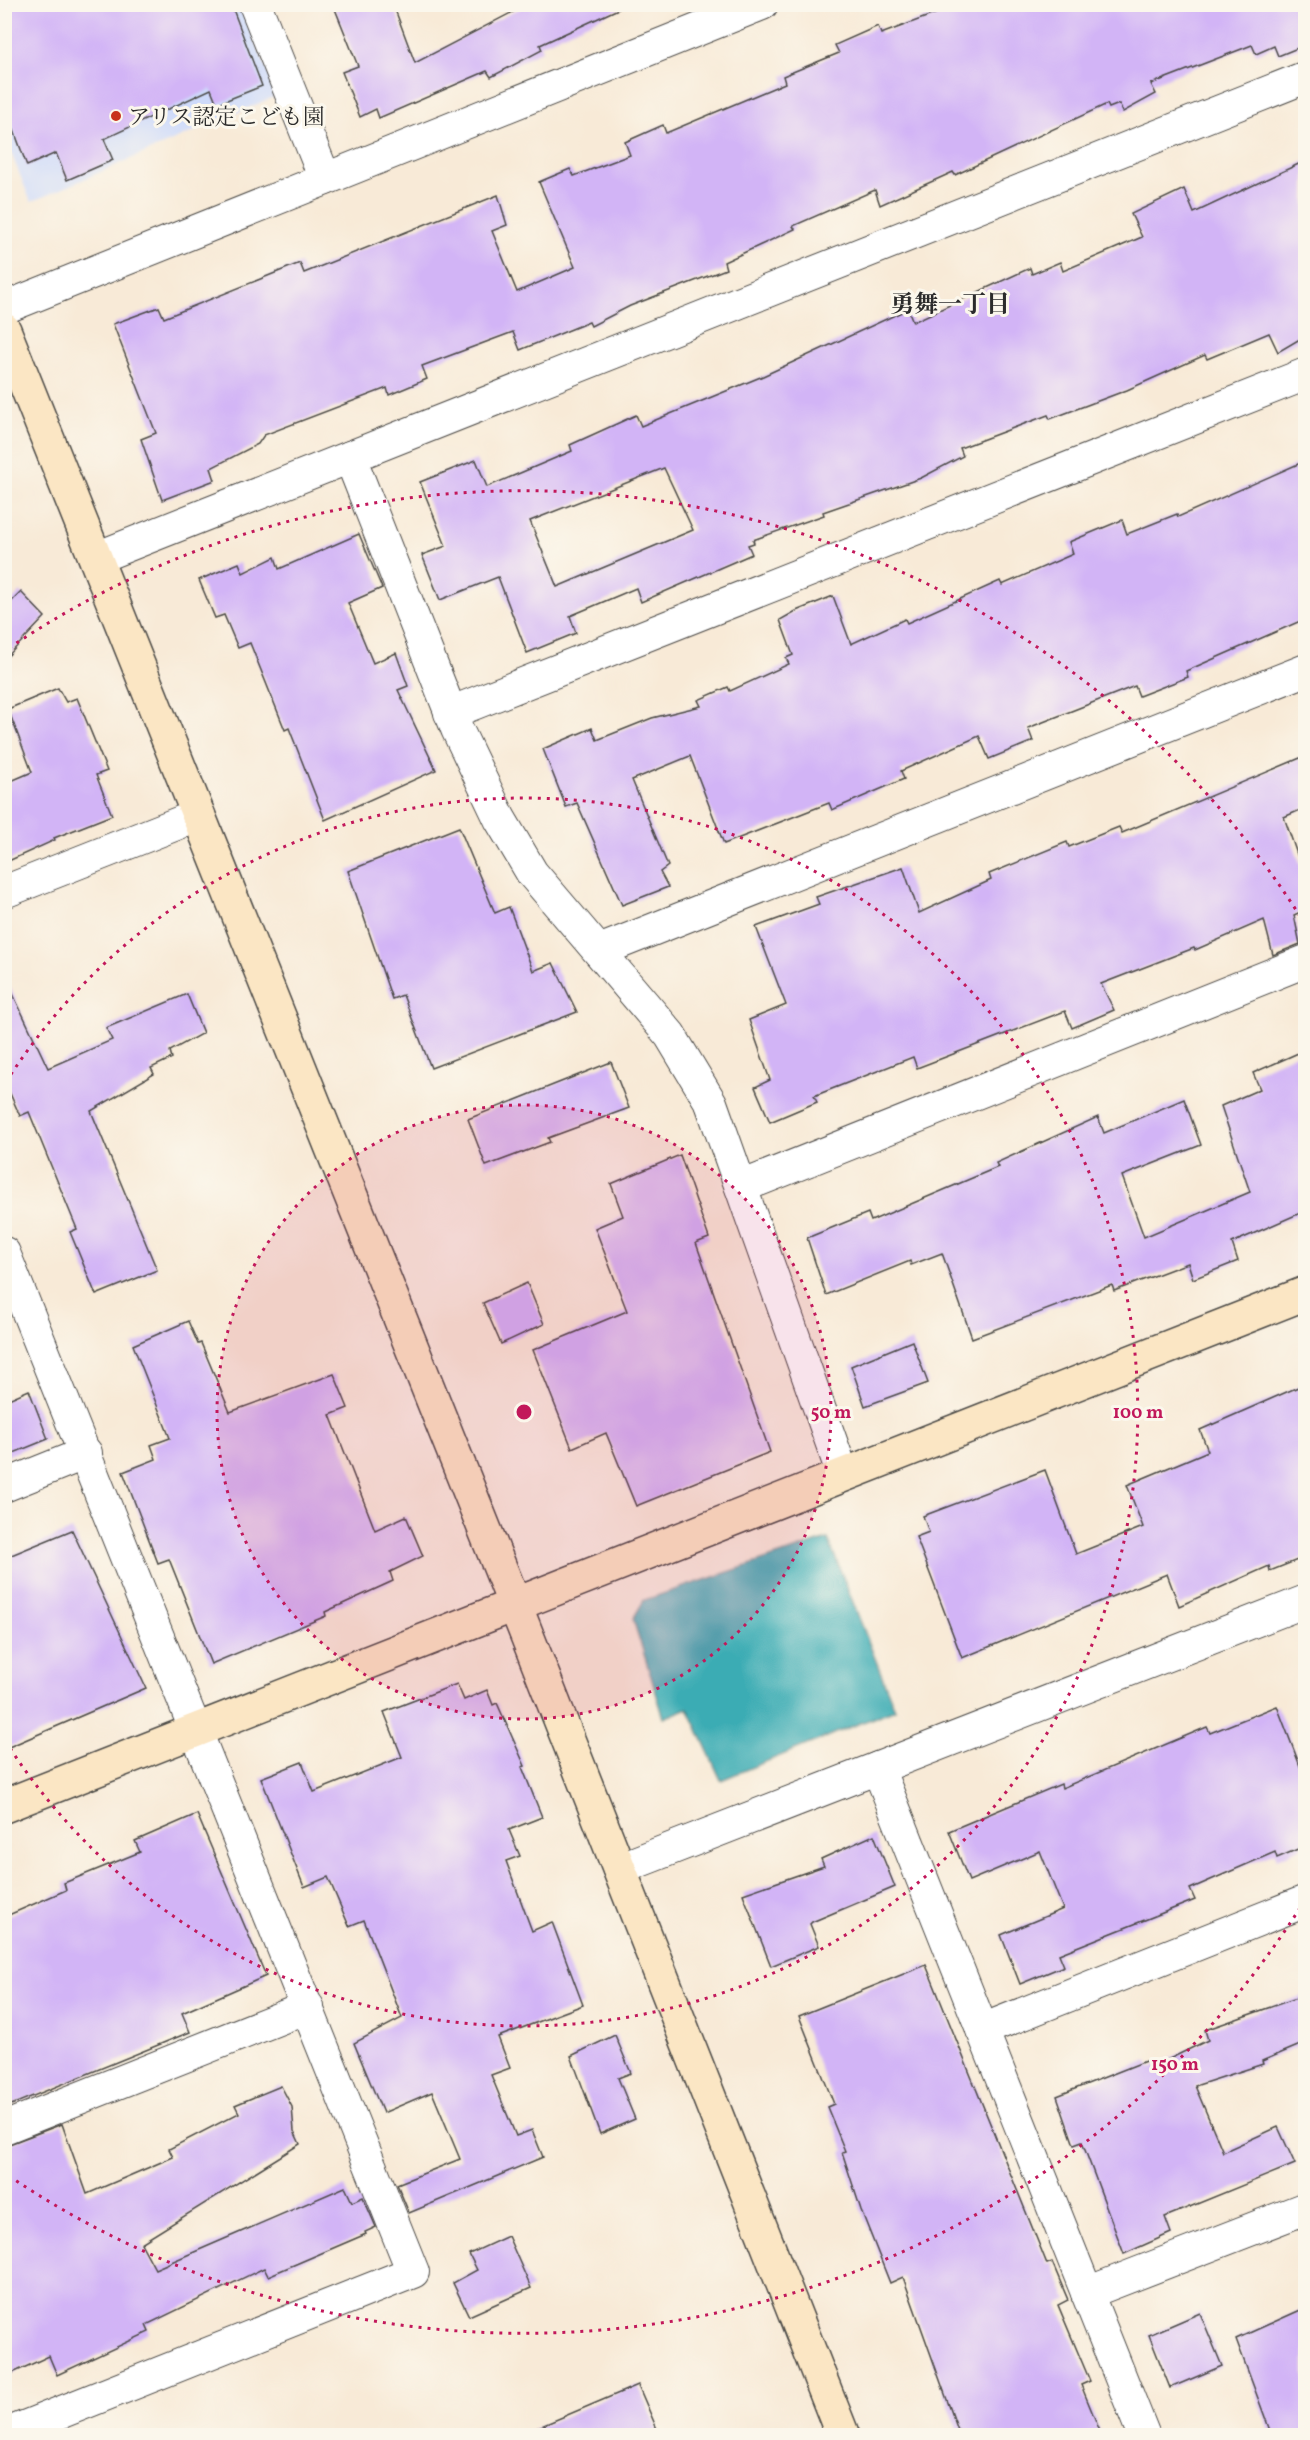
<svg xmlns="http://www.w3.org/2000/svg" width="1310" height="2440" viewBox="0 0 1310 2440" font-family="Vollkorn,'Noto Serif JP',serif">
	<rect width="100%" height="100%" fill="#fbf7ec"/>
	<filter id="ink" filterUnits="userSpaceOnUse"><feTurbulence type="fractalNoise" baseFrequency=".0167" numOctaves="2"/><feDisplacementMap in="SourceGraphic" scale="12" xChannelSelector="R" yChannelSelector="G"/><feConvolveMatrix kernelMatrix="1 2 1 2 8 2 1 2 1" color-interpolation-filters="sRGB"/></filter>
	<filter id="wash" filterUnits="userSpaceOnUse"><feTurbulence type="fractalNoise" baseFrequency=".008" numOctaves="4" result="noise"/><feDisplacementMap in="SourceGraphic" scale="24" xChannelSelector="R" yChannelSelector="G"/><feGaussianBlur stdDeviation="1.35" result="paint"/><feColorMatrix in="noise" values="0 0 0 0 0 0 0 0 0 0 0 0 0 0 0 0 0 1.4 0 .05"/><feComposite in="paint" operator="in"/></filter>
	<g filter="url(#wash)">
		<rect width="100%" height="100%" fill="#f8ead7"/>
		<polygon fill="#cedafa" points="4,5 240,5 278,95 31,202 5,138"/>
		<polygon fill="#3aacb4" stroke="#326c70" stroke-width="1.5" points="828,1539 895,1709 721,1780 688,1708 664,1718 633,1619 644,1600"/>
		<g id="blocks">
			<g fill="#d2b4f6" fill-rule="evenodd">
				<polygon points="20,4 231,4 262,86 217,104 211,89 104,139 113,160 67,180 56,153 27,166 4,103 4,11"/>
				<polygon points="333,4 393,4 415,63 528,4 629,4 540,45 542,50 491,77 487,71 379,118 376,109 360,117 342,72 358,66"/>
				<polygon points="961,4 1305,4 1305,45 1278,56 1274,46 1256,54 1252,45 1151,84 1156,94 1123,112 1119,104 1109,108 1107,104 955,175 953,172 880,205 875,190 793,226 795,229 724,262 726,269 630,306 591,326 589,322 520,350 513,332 422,366 427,379 389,395 387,388 264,435 258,444 211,468 215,480 162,500 141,439 156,433 113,324 159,307 164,318 300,263 304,273 498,195 507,225 492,231 517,292 575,267 539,182 570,169 574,176 630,155 625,142 663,125 666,133 785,83 783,76 839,53 835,45 878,26 881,34"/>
				<path d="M1305 161V336L1278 352 1269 333 1207 359 1205 355 1127 390 1050 419 1048 415 960 448 963 456 921 478 823 512 824 515 753 540 754 543 748 545 752 554 641 602 636 588 570 616 576 633 527 653 498 577 440 600 422 555 446 546 420 482 476 460 487 487 572 451 570 445 636 415 641 426 763 376 908 309 913 322 1030 268 1032 274 1060 262 1063 271 1142 237 1131 214 1184 189 1194 213ZM664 468 693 530 557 587 530 521Z"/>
				<polygon points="1305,461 1305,619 1186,671 1188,677 1139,696 1135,686 1028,728 1033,741 989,759 979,736 901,771 904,779 832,810 829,803 724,844 690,756 632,780 668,866 660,872 668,887 622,905 577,803 566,807 543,749 592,728 597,740 652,718 701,706 698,700 728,687 730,691 789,664 786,658 793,655 780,620 796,611 833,596 851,644 905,619 907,623 1000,581 1002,585 1073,554 1069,542 1122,520 1127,534 1177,514 1178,517"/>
				<polygon points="359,534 382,588 348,603 373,663 396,653 408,686 398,690 436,770 325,820 289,728 285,730 250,643 238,648 224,615 215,618 199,580 239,563 243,573 275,557 279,569"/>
				<polygon points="21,592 45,617 4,660 4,609"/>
				<polygon points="58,688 66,702 77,698 107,771 96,775 112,815 54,838 55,840 4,863 4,784 32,772 8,709"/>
				<polygon points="1305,756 1305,808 1284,817 1305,877 1305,910 1294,915 1300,944 1273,955 1264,920 1195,950 1194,948 1101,984 1114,1010 1072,1028 1065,1011 917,1068 913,1057 814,1096 817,1102 770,1122 755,1087 770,1080 749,1020 786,1005 756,927 819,904 816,897 903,867 919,913 991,880 989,874 1067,842 1069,847 1119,827 1122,833"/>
				<polygon points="459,827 495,913 509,907 533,971 553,963 577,1012 431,1068 403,995 392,999 348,871"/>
				<polygon points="4,975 48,1068 112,1040 106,1028 187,994 203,1033 170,1051 172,1058 151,1068 154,1074 91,1111 157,1270 96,1295 70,1232 77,1229 29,1112 20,1116 4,1080"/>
				<polygon points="1305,1050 1305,1211 1232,1243 1238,1261 1193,1279 1188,1263 1114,1291 1112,1285 972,1338 942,1253 911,1265 910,1261 826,1295 807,1238 868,1213 871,1221 998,1167 996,1163 1098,1117 1104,1133 1184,1099 1201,1145 1122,1176 1144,1237 1250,1192 1221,1106 1260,1089 1253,1073"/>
				<polygon points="611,1062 629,1108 548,1138 550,1142 486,1166 468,1119"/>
				<polygon points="680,1155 709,1238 696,1243 770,1452 636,1506 606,1433 572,1448 533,1350 627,1311 595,1228 623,1216 611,1184"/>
				<polygon points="527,1283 544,1324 501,1344 483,1303"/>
				<polygon points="188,1321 198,1344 201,1343 230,1412 334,1374 348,1408 330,1415 375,1530 406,1516 423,1556 390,1572 393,1581 325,1612 326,1616 211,1664 169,1559 158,1563 123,1472 156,1459 151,1445 170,1438 133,1345"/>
				<polygon points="912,1341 928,1383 865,1406 851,1366"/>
				<polygon points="1305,1384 1305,1557 1270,1571 1269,1566 1179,1606 1167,1574 962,1658 916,1537 929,1532 923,1516 1045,1470 1076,1554 1143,1527 1127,1485 1208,1451 1200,1430"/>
				<polygon points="29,1390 48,1439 4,1457 4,1401"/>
				<polygon points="72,1530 146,1688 4,1749 4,1558"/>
				<polygon points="457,1684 464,1700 487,1690 493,1705 497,1703 525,1766 522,1767 542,1817 509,1830 520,1856 506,1861 532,1931 552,1922 583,2005 498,2037 510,2068 491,2075 516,2136 532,2130 543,2157 409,2213 397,2184 460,2159 432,2092 383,2113 354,2043 402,2018 364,1920 349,1926 328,1877 304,1887 261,1778 302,1762 314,1792 402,1757 384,1712"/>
				<polygon points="1277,1706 1305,1779 1305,1846 1277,1858 1275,1852 1190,1889 1195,1900 1059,1954 1064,1966 1020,1984 1001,1935 1063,1909 1040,1851 969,1881 949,1831 1061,1784 1062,1788 1207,1727 1210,1733"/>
				<polygon points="197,1814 266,1976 182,2013 190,2032 4,2108 4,1917 66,1890 64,1883 140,1852 135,1841"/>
				<polygon points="874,1835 895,1887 812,1922 810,1924 819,1946 771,1966 743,1894 824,1866 821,1859"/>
				<polygon points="926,1965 1047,2264 1052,2262 1068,2300 1058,2305 1090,2381 1081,2385 1102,2436 960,2436 903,2277 890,2283 861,2210 842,2152 845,2151 827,2107 834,2104 799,2016"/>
				<polygon points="1305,1995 1305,2043 1262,2061 1263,2064 1195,2086 1223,2152 1278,2127 1295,2164 1165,2217 1171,2233 1124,2254 1082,2142 1074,2145 1057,2096 1148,2060 1151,2068 1208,2040 1205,2030"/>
				<polygon points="615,2035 631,2073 618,2078 635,2119 600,2134 571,2056"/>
				<polygon points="281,2086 292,2107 294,2131 300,2144 141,2243 155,2269 345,2187 352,2202 363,2197 376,2227 365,2232 366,2234 268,2276 264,2268 146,2325 149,2332 57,2375 49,2356 4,2377 4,2146 62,2124 87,2194 173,2157 169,2149 239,2113 235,2105"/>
				<polygon points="508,2236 531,2288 469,2316 453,2283 477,2270 469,2254"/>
				<polygon points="1305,2308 1305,2436 1272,2436 1236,2339"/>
				<polygon points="1200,2313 1222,2366 1170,2388 1149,2335"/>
				<polygon points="638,2385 660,2436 520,2436 520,2435"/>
			</g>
		</g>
	</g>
	<g filter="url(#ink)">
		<use href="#blocks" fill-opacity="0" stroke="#4a4845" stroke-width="1.5"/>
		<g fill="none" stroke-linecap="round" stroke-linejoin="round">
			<defs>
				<g id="street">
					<polyline points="255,4 325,179"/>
					<polyline points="4,308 762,4"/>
					<polyline points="350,457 457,729 500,819 532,873 670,1035 711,1103 843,1475"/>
					<polyline points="96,558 1306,77"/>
					<polyline points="450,713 1306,374"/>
					<polyline points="4,892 199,815"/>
					<polyline points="599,951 1306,670"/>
					<polyline points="741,1187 1306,961"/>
					<polyline points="4,1253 413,2272 4,2435"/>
					<polyline points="4,1486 86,1453"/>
					<polyline points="878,1768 1144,2436"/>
					<polyline points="619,1869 1306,1601"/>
					<polyline points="982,2030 1306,1901"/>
					<polyline points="4,2128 308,2007"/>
					<polyline points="1087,2293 1306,2208"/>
				</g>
				<g id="secondary">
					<polyline points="4,330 515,1605 843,2436"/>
					<polyline points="4,1806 1306,1293"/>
				</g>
			</defs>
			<use href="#street" stroke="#4a4845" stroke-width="34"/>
			<use href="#secondary" stroke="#4a4845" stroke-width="36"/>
			<use href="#street" stroke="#fff" stroke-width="32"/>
			<use href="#secondary" stroke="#fbe6c4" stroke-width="33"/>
		</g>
	</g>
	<circle cx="524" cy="1412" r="307" fill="#c2185b" fill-opacity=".12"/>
	<g fill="none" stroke="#c2185b" stroke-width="3" stroke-dasharray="3 6">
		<circle cx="524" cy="1412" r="307"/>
		<path d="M6 1082A614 614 0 1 1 6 1742"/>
		<path d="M1305 1900A921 921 0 0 1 9 2176M9 648A921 921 0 0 1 1305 924"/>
	</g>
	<circle fill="#c8321e" stroke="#fbf7ec" stroke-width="2" cx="116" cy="116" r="6"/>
	<g text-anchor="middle" stroke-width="6" stroke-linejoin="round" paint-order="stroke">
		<g font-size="22" fill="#2b2b2b" stroke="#fbf7ec" text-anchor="start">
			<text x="128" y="124">アリス認定こども園</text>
		</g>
		<g font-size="24" font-weight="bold" fill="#2b2b2b" stroke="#fbf7ec">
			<text x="950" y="312">勇舞一丁目</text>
		</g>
	</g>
	<circle cx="524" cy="1412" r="9" fill="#c2185b" stroke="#fbf7ec" stroke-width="3"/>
	<g font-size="18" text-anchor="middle" font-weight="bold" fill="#c2185b" stroke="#fbf7ec" stroke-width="6" stroke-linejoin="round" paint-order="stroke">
		<text x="831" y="1418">50 m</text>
		<text x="1138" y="1418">100 m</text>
		<text x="1175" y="2070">150 m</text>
	</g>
	<rect width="1310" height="2440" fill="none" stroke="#fbf7ec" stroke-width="24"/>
</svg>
